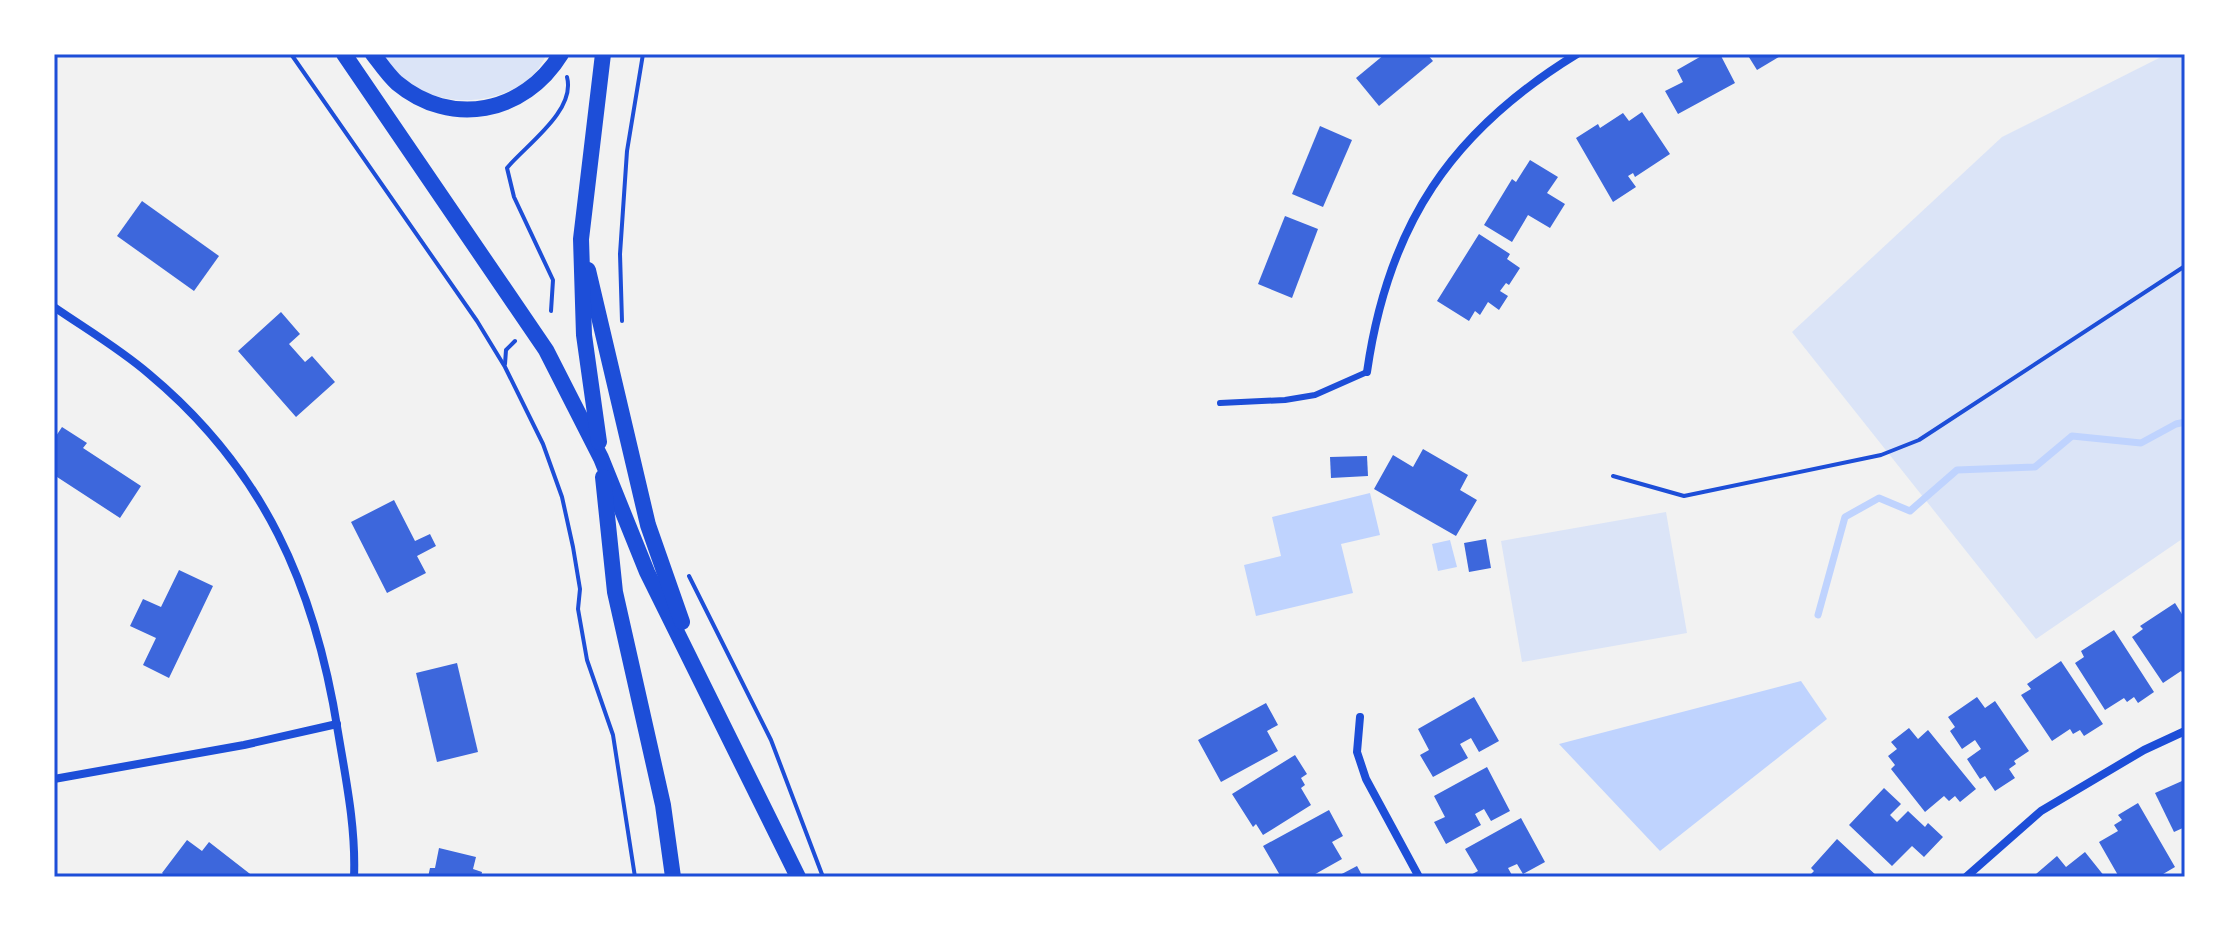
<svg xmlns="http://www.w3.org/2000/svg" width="2239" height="931" viewBox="0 0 2239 931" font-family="'PT Sans Narrow',sans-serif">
	<rect width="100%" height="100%" fill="#f2f2f2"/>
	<g fill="#dbe4f7">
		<path d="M380 54H547C543 61 539 69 533 75 508 100 460 107 428 93 408 84 394 70 380 54Z"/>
		<polygon points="2167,54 2185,54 2185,537 2036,639 1792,332 2002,137"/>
		<polygon points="1666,512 1687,633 1522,662 1501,541"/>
	</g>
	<g fill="#bfd3fe">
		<polygon points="1370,493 1380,535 1341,544 1353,593 1256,616 1244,565 1281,556 1272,517"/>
		<polygon points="1450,540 1457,567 1438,571 1432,544"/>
		<polygon points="1801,681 1827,719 1660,851 1559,744"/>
	</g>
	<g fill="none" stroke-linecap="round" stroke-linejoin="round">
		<polyline stroke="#bfd3fe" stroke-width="7" points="1818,615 1845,517 1879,498 1910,511 1957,470 2035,467 2072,436 2141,443 2176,424 2185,422"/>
	</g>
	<g fill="#3d67dc">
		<polygon points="1385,54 1427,54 1433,61 1379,106 1356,78"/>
		<polygon points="1705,54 1720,54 1735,83 1678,114 1665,91 1683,82 1677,70"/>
		<polygon points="1747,54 1784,54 1757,70"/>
		<polygon points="1642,112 1670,154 1635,177 1633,173 1628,176 1636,187 1613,202 1576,138 1598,124 1600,128 1623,113 1629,121"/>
		<polygon points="1320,126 1352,140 1323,207 1292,194"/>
		<polygon points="1530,160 1558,177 1547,193 1565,204 1550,228 1528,215 1512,242 1484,225 1512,179 1516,182"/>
		<polygon points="142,201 219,256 194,291 117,236"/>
		<polygon points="1285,216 1318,229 1292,298 1258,284"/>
		<polygon points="1479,234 1510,254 1507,259 1520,268 1509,285 1506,283 1500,291 1508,296 1499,310 1488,302 1480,315 1475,311 1469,321 1437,301"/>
		<polygon points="281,312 300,334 289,344 305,362 312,356 335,382 296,417 238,351"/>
		<polygon points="62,427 87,443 83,448 141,486 120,518 54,475 54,439"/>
		<polygon points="1423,449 1468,475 1460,490 1477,500 1456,536 1374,489 1393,455 1413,467"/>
		<polygon points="1367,456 1368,476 1331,478 1330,457"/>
		<polygon points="394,500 415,541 430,534 436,546 417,556 426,573 387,593 351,522"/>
		<polygon points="1486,539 1491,568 1469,572 1464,543"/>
		<polygon points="179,570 213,586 169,678 143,665 156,638 130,626 143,599 161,607"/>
		<polygon points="2175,603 2185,619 2185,677 2181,671 2163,683 2132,637 2143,629 2140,626"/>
		<polygon points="2114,630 2154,692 2138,703 2134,697 2127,702 2124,698 2105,710 2075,663 2084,657 2081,651"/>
		<polygon points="2061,661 2103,724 2084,736 2080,730 2073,734 2070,729 2052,741 2021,695 2031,689 2027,684"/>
		<polygon points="457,663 478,752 437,762 416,673"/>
		<polygon points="1474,697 1499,741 1479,752 1471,738 1460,744 1468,758 1433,777 1420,755 1429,750 1418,729"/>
		<polygon points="1977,697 1985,708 1995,701 2029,751 2014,761 2016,764 2009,769 2015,778 1995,791 1985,776 1980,779 1967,759 1981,749 1975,740 1962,749 1950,731 1955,727 1948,717"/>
		<polygon points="1266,703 1278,725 1267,731 1278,751 1221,782 1198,740"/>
		<polygon points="1909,728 1918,739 1928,730 1976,789 1960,802 1955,796 1949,801 1944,796 1925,812 1891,769 1895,765 1888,756 1897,749 1891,742"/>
		<polygon points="1295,755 1307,774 1301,778 1305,785 1301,788 1311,805 1263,835 1256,824 1253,827 1232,794"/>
		<polygon points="1487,767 1510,811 1491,821 1484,809 1475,814 1481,825 1446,844 1434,822 1445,817 1434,796"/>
		<polygon points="2182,781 2185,787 2185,827 2174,832 2155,793"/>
		<polygon points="1884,788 1901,804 1890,815 1897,822 1908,811 1925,827 1928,823 1943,837 1924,857 1912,846 1892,866 1849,825"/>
		<polygon points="2138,803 2175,867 2158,877 2119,877 2099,842 2118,831 2114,825 2122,820 2118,815"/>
		<polygon points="1329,810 1343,836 1332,842 1342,859 1310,877 1281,877 1263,846"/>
		<polygon points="1521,818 1545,862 1523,874 1517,864 1508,868 1513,877 1467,877 1478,871 1465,849"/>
		<polygon points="1837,839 1878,877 1808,877 1814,871 1811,868"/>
		<polygon points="187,840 202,851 209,842 254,877 166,877 162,873"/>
		<polygon points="439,848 476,857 473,869 482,872 481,877 428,877 430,868 435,868"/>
		<polygon points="2085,852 2105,877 2038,877 2036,874 2057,856 2066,867"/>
		<polygon points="1357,866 1363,877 1336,877"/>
	</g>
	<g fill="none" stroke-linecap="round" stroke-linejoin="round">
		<g stroke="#1d4ed8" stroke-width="4">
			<polyline points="291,54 477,321 505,367 543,444 562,497 573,547 580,589 578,609 587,660 613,735 635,877"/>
			<path d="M551 311 553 280 514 197 507 168C526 145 576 111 567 77"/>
			<polyline points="622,321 620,254 627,151 643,54"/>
			<polyline points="505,364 506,350 515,341"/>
			<polyline points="1613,476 1684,496 1881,455 1919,440 2185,266"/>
			<polyline points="689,576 771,740 823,877"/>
		</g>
		<polyline stroke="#1d4ed8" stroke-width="6" points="1220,403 1285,400 1315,395 1367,372"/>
		<g stroke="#1d4ed8" stroke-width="8">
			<path d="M54 307C86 329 120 349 149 374 264 470 315 586 338 732 346 780 356 828 354 877"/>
			<path d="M1367 372C1388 225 1451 131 1577 54"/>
			<polyline points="1360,717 1357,752 1366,779 1419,877"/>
			<polyline points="54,779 244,745 337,724"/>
			<polyline points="1966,877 2041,811 2144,750 2185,731"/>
		</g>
		<g stroke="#1d4ed8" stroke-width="16">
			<polyline points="344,54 546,350 601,458 647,572 798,877"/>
			<path d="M373 54C380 63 388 75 397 83 451 128 524 114 561 54"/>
			<polyline points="588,270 648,525 682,622"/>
			<polyline points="599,442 584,335 581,239 603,54"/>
			<polyline points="603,477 615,592 663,805 673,877"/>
		</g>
	</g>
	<rect width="2239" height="931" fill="none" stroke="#ffffff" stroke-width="112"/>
	<rect x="56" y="56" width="2127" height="819" fill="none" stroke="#1d4ed8" stroke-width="3"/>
</svg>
